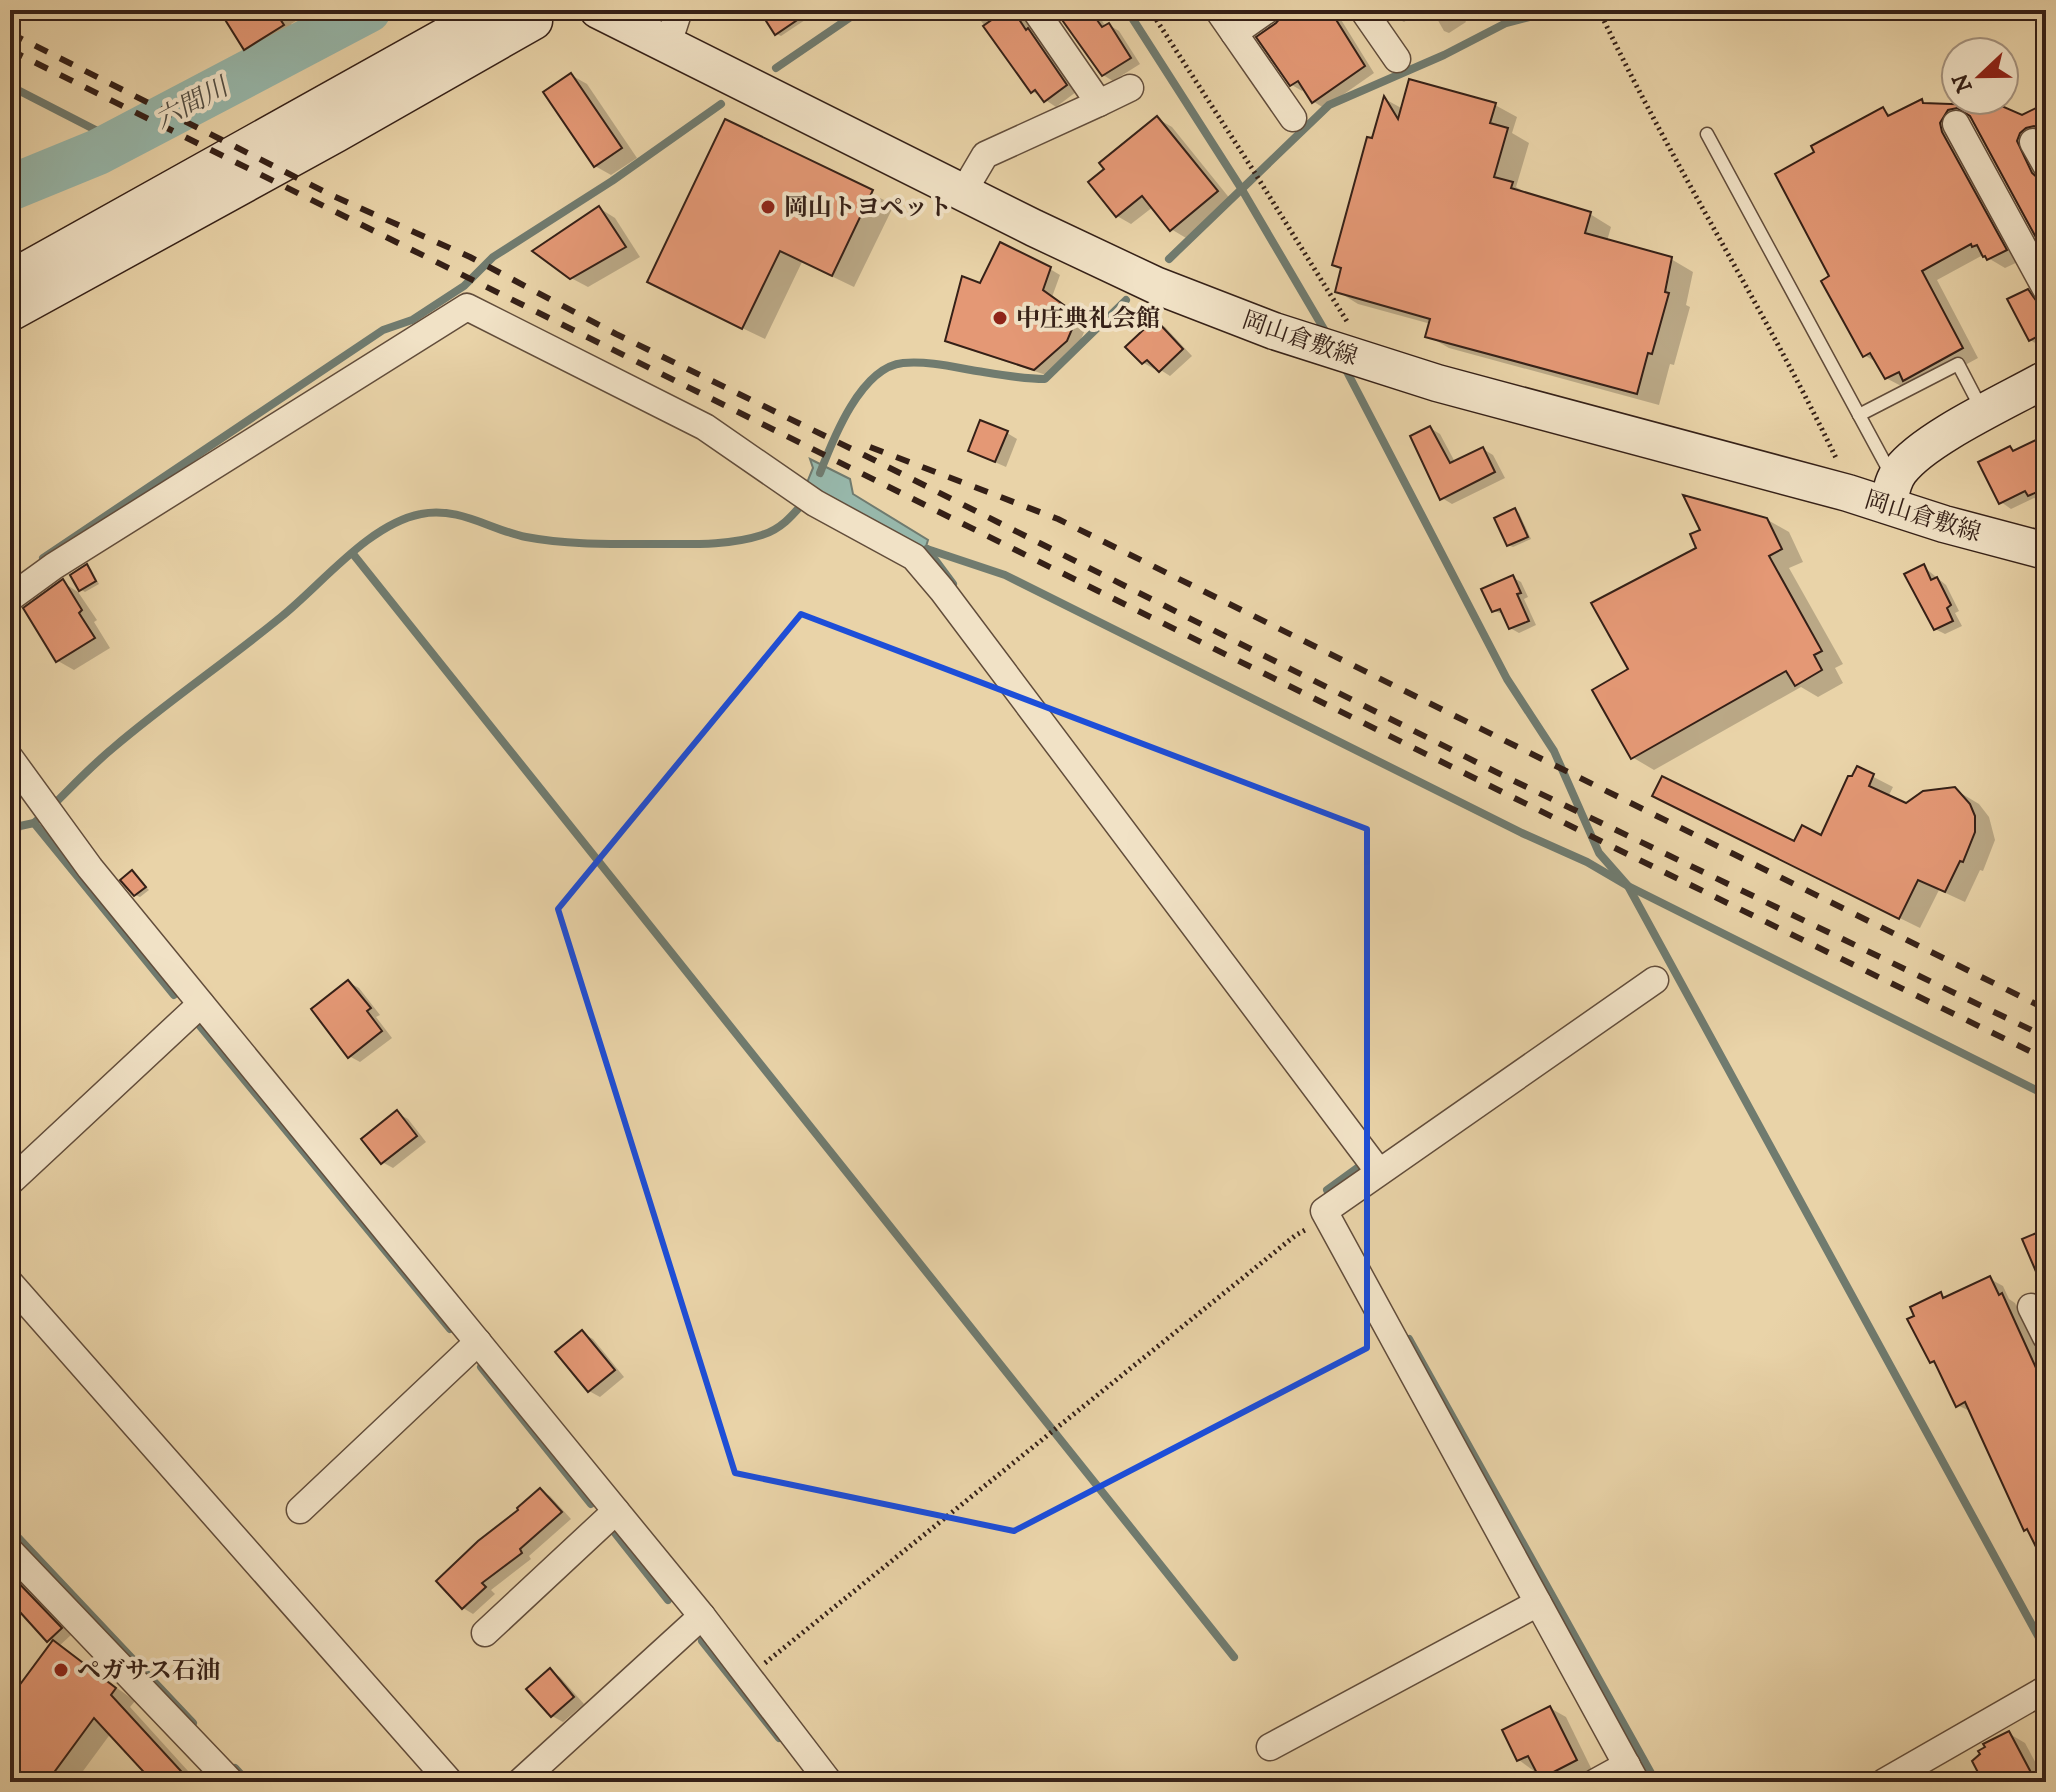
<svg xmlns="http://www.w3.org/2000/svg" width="2056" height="1792" viewBox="0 0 2056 1792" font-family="'IM FELL DW Pica','Noto Serif JP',serif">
	<rect width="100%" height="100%" fill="#e9d3a8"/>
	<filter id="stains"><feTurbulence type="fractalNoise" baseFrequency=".0025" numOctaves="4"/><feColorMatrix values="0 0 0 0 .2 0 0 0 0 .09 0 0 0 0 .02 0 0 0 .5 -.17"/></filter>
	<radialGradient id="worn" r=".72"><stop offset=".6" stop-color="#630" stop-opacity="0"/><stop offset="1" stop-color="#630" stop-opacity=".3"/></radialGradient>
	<polygon fill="#97b7aa" stroke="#707b6f" stroke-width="2" points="810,459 850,479 853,494 928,540 924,553 806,485 813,468"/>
	<g fill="#0003">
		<polygon points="221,10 293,10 299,19 291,24 299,35 262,58 246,49"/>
		<polygon points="761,10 820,10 781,36 777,34"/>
		<polygon points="973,10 1019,10 1076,92 1056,107 1032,91"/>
		<polygon points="1059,10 1095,10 1106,27 1109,25 1119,31 1140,64 1113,81 1103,75"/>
		<polygon points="1295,10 1335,10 1374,73 1324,108 1314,102 1305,89 1302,91 1292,85"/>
		<polygon points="1389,10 1422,10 1404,22 1393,16"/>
		<polygon points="1432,10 1459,10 1466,22 1449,33 1444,31"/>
		<polygon points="571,75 587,84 637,158 611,175 595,166"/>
		<polygon points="1385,99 1403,109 1495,105 1517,117 1512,133 1529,143 1516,187 1535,198 1590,214 1611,227 1607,241 1671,259 1693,272 1686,305 1690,307 1674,365 1670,364 1659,405 1449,348 1428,336 1431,324 1358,304 1337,291"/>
		<polygon points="1922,101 1928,105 1978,107 2022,117 2046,107 2046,136 2043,136 2035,161 2046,178 2046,252 1973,118 1966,118 2022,260 2005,268 1983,255 1937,280 1978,358 1921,389 1903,387 1886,378 1878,363 1864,355 1832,277 1883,110 1893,116"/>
		<polygon points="1158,119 1172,127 1231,200 1186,238 1171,229 1153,207 1131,224 1117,216"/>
		<polygon points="726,121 894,205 854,287 802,262 765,339 671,294"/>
		<polygon points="599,208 615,218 640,257 588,287 571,278"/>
		<polygon points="1050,269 1060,275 1052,297 1088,323 1078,346 1046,375 958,346 947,340 981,285"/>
		<polygon points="2028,291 2046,303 2046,349 2030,340"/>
		<polygon points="1155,321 1165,327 1192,356 1170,376 1156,367 1154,369 1144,363 1128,347"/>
		<polygon points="1430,428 1440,434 1455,462 1483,449 1493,455 1505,478 1452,504 1442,498"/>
		<polygon points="1007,433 1017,439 1006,467 981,456"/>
		<polygon points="2046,437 2046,503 2044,499 2040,501 2034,498 2011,509 2001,502 2010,448 2016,451"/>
		<polygon points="10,505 18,517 10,522"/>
		<polygon points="1515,510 1519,513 1531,539 1513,547 1508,545"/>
		<polygon points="1766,519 1789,532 1803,562 1789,568 1843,664 1835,668 1843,683 1818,697 1801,687 1654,770 1632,757 1630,670"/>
		<polygon points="87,567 91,569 99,584 85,592 80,589"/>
		<polygon points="1924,567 1946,585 1959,611 1955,613 1962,626 1945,634 1935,629"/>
		<polygon points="1512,577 1521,582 1528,597 1524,599 1536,625 1519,633 1510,628 1504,614 1493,611"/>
		<polygon points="62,582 78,592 97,620 94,622 110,648 74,670 58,661"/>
		<polygon points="1858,769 1893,787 1888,797 1906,806 1954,789 1979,804 1989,817 1995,840 1983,871 1980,870 1965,902 1939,890 1920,928 1674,807 1795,844 1822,837"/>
		<polygon points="132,873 149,890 140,897 135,895"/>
		<polygon points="348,982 359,988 380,1015 376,1017 392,1038 360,1062 349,1056"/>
		<polygon points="397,1113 408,1119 426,1142 393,1168 382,1162"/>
		<polygon points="1990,1279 2003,1286 2009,1299 2015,1303 2046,1371 2046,1549 2026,1529 1972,1412 1957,1405 1939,1366 1931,1362 1941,1295 1947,1299"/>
		<polygon points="582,1333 593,1339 624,1377 600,1397 589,1391 558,1353"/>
		<polygon points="540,1490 550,1496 571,1519 529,1556 531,1559 491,1590 495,1594 473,1614 463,1608 521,1510"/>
		<polygon points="10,1571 71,1635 59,1646 135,1701 130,1707 198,1782 156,1782 111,1733 75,1782 10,1782 10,1701 53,1643 10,1598"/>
		<polygon points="550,1671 560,1677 584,1704 563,1722 552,1716"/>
		<polygon points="1550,1708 1566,1717 1592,1770 1568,1782 1549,1782 1519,1760"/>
		<polygon points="2008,1733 2025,1743 2046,1782 1985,1782"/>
	</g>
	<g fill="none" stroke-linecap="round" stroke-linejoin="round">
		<g stroke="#707b6f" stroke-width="8">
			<polyline points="1127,10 1241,188 1328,336"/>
			<polyline points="776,68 861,10"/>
			<polyline points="10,86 117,141"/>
			<polyline points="1169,259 1329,105 1444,55 1506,23 1558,10"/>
			<polyline points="1344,366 1507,679 1554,751 1599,853 1628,886 2043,1645 2046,1645"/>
			<path d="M820 473C833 439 861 367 903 363 926 361 949 366 971 370 996 374 1020 379 1045 379L1126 300"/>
			<polyline points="927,549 953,584"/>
			<polyline points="927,549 1005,575 1522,833 1587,862 1628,886 2046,1095"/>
			<polyline points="353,554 1234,1657"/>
			<polyline points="43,558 383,330 412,320 464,286 493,257 612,181 721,104"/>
			<polyline points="34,823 174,995"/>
			<path d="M10 835 20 826 34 823C61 799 85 771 113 748 167 702 226 662 281 617 322 584 369 524 421 514 458 506 491 530 526 537 568 545 611 544 653 544 689 544 728 546 762 535 781 529 792 516 804 502"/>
			<polyline points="195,1020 450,1329"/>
			<polyline points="1333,1201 1327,1190 1367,1161"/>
			<polyline points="1409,1339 1656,1782"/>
			<polyline points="481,1367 591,1504"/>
			<polyline points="10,1529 193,1723"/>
			<polyline points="615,1533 668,1600"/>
			<polyline points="702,1641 779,1738"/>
			<polyline points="235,1768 248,1782"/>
		</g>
		<polyline stroke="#97b7aa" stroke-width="46" points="10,188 98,152 368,10"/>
	</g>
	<g fill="#e49875" stroke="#352017" stroke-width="2">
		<polygon points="219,10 274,10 284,25 244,50"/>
		<polygon points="759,10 812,10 775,35"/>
		<polygon points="1006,10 1013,10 1026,30 1028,28 1067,85 1044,102 1035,90 1031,93 983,26"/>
		<polygon points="1055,10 1090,10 1102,27 1109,23 1131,58 1102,76"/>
		<polygon points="1287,10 1330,10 1365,66 1312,103 1298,81 1290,86 1256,37 1276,23"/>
		<polygon points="571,73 622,148 594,167 543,92"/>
		<polygon points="1409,79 1496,103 1490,123 1508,128 1494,177 1513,182 1511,188 1591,212 1585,233 1672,257 1665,292 1669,293 1652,354 1648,353 1637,394 1425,337 1430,319 1335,292 1341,268 1332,265 1367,137 1372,138 1384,96 1398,119"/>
		<polygon points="1922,99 1923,103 1978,105 1988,100 2022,115 2046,103 2046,133 2034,126 2026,128 2020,133 2017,141 2032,173 2039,179 2046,181 2046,256 1970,116 1957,108 1948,110 1940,123 1942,132 2007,250 1987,260 1985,256 1983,257 1977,245 1972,247 1971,244 1922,271 1963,348 1903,381 1899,372 1885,379 1870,353 1863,357 1821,281 1829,276 1775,174 1814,152 1811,146 1883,107 1888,116"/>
		<polygon points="1157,116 1218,191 1170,231 1142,196 1116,217 1088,182 1104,169 1099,163"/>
		<polygon points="725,119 873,190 832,276 780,251 742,329 647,282"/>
		<polygon points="599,206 626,247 570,279 532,251"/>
		<polygon points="1000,242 1051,267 1043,290 1078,315 1067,341 1034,370 945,341 962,276 980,283"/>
		<polygon points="2028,289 2037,302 2046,305 2046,332 2029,341 2007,299"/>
		<polygon points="1155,319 1183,349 1159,372 1147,360 1142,364 1125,347"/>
		<polygon points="980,420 1008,431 995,462 968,451"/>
		<polygon points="1430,426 1450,463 1483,447 1495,472 1440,500 1410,436"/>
		<polygon points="2046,435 2046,488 2028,496 2025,491 1999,504 1978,462 2010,446 2013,451"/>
		<polygon points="1683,495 1767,518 1782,549 1769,556 1822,651 1814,655 1822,670 1795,686 1786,671 1631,759 1592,690 1628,669 1591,603 1696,548 1690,534 1700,530"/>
		<polygon points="1515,508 1528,537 1507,546 1494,518"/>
		<polygon points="87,564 96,581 79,591 70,575"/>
		<polygon points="1924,564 1931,580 1937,577 1951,605 1947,608 1953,621 1934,630 1904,574"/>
		<polygon points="1513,575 1521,593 1517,594 1529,621 1509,629 1500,609 1492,612 1481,589"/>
		<polygon points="63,579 82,610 79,613 95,638 56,662 23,608"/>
		<polygon points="1857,766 1874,774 1869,786 1906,803 1923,791 1955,787 1970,804 1975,816 1975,832 1963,862 1960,861 1945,892 1918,880 1899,919 1652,796 1662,776 1794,841 1802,825 1821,835 1848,776 1852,776"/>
		<polygon points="132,870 146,887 134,896 120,880"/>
		<polygon points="348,980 371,1008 367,1011 382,1031 348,1058 311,1009"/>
		<polygon points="397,1110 417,1136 381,1164 361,1139"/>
		<polygon points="2046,1229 2046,1295 2022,1239"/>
		<polygon points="1990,1276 1999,1295 2002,1293 2046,1390 2046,1567 2027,1529 2024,1531 1965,1402 1956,1407 1934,1361 1930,1363 1907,1319 1914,1316 1910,1307 1941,1292 1943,1298"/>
		<polygon points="582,1330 615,1370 588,1392 555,1352"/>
		<polygon points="540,1488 562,1512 520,1549 522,1553 482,1583 486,1587 462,1609 436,1581 478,1541 518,1510 517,1508"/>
		<polygon points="10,1574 62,1628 47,1642 10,1601"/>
		<polygon points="53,1640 116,1688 111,1695 191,1782 153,1782 94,1718 47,1782 10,1782 10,1698"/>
		<polygon points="550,1668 574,1697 551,1717 526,1689"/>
		<polygon points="1550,1706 1577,1760 1540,1779 1528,1756 1517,1761 1502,1730"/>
		<polygon points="2009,1731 2036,1782 1983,1782 1972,1761 1980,1754 1978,1751 1985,1747 1983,1744"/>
	</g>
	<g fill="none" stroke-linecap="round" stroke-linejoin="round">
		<defs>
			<g id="lane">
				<polyline points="1707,134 1892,476"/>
				<polyline points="1859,415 1958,364 1981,408"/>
			</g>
			<g id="street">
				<polyline points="1218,10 1293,118"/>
				<polyline points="1363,10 1397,59"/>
				<polyline points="1234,33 1267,10"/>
				<polyline points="667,47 679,10"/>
				<polyline points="1099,103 1130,88"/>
				<polyline points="1956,124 2046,289"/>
				<polyline points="2033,142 2046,165"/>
				<polyline points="962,194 985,155 1099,103 1035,10"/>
				<polyline points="10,598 54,566 467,307 705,427 815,503 914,557 942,590 1379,1172"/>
				<polyline points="10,758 90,868 702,1616 829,1782"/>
				<polyline points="10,1182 201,1004"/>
				<polyline points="10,1283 450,1782"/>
				<polyline points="2031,1307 2046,1337"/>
				<polyline points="300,1510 478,1342"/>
				<polyline points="10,1551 231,1782"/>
				<polyline points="485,1633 616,1511"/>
				<polyline points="1270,1747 1538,1603"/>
				<polyline points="520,1782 702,1616"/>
				<polyline points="1596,1782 1627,1765"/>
				<polyline points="1636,1782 1324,1211 1655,980"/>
				<polyline points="1884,1782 2046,1689"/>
			</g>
			<g id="secondary">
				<polyline points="598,10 1034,228 1155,285 1274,331 1437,383 1848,493 1944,524 2046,551"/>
				<polyline points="10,279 492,10"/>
				<polyline points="10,313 336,134 534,21"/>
				<path d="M1888 505C1891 494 1892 481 1900 471 1925 438 2007 401 2046 379"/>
			</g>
		</defs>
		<use href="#lane" stroke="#624d3b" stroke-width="15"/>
		<use href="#street" stroke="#624d3b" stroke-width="29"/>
		<use href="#secondary" stroke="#352017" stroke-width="39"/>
		<g stroke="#352017" stroke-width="5" stroke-dasharray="2 4" stroke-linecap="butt">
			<polyline points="1150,10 1253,170 1348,323"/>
			<path d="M1599 10C1671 163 1763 306 1836 458"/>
			<polyline points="765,1663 1296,1235 1307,1229"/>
		</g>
		<use href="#lane" stroke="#f1e2c6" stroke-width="12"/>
		<use href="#street" stroke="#f1e2c6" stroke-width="26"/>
		<use href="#secondary" stroke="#f1e2c6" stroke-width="36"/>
		<g stroke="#352017" stroke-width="6" stroke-dasharray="14 14" stroke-linecap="butt">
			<polyline points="10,33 331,195 470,257 616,334 864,455 1508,778 2046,1037"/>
			<polyline points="10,50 1615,848 2046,1059"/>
			<polyline points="870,447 1058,519 2046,1009"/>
		</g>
	</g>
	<path fill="none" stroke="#1d4ed8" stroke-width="6" stroke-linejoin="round" d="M801 614 1367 829V1348L1014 1531 735 1473 558 909Z"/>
	<g fill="#8f2418" stroke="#f1e2c6" stroke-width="3">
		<circle cx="768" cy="207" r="8"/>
		<circle cx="1000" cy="318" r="8"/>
		<circle cx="61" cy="1670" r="8"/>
	</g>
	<g text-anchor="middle" stroke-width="8" stroke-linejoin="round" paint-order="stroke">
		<g font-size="24" font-weight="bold" fill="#352017" stroke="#f1e2c6" text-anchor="start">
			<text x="784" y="215">岡山トヨペット</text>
			<text x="1016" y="326">中庄典礼会館</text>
			<text x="77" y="1678">ペガサス石油</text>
		</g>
		<g font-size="24" fill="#352017" stroke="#f1e2c6">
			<text transform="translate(1300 338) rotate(19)" y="8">岡山倉敷線</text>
			<text transform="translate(1923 516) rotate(17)" y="8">岡山倉敷線</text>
		</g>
		<g font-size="26" font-style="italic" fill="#524d43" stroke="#f1e2c6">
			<text transform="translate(191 103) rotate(-28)" y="9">六間川</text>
		</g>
	</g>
	<rect width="2056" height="1792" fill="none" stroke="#e9d3a8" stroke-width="40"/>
	<rect x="12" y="12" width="2032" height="1768" fill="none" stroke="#352017" stroke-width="4"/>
	<rect x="20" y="20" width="2016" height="1752" fill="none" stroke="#352017" stroke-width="2"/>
	<g transform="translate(1980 76) rotate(248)"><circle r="38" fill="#f1e2c6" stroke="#a69480" stroke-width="2"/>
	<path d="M0-6L14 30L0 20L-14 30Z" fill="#8f2418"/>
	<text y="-12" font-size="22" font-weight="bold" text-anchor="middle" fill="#352017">N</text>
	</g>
	<rect width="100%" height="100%" filter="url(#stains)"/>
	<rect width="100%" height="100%" fill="url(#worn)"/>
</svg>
